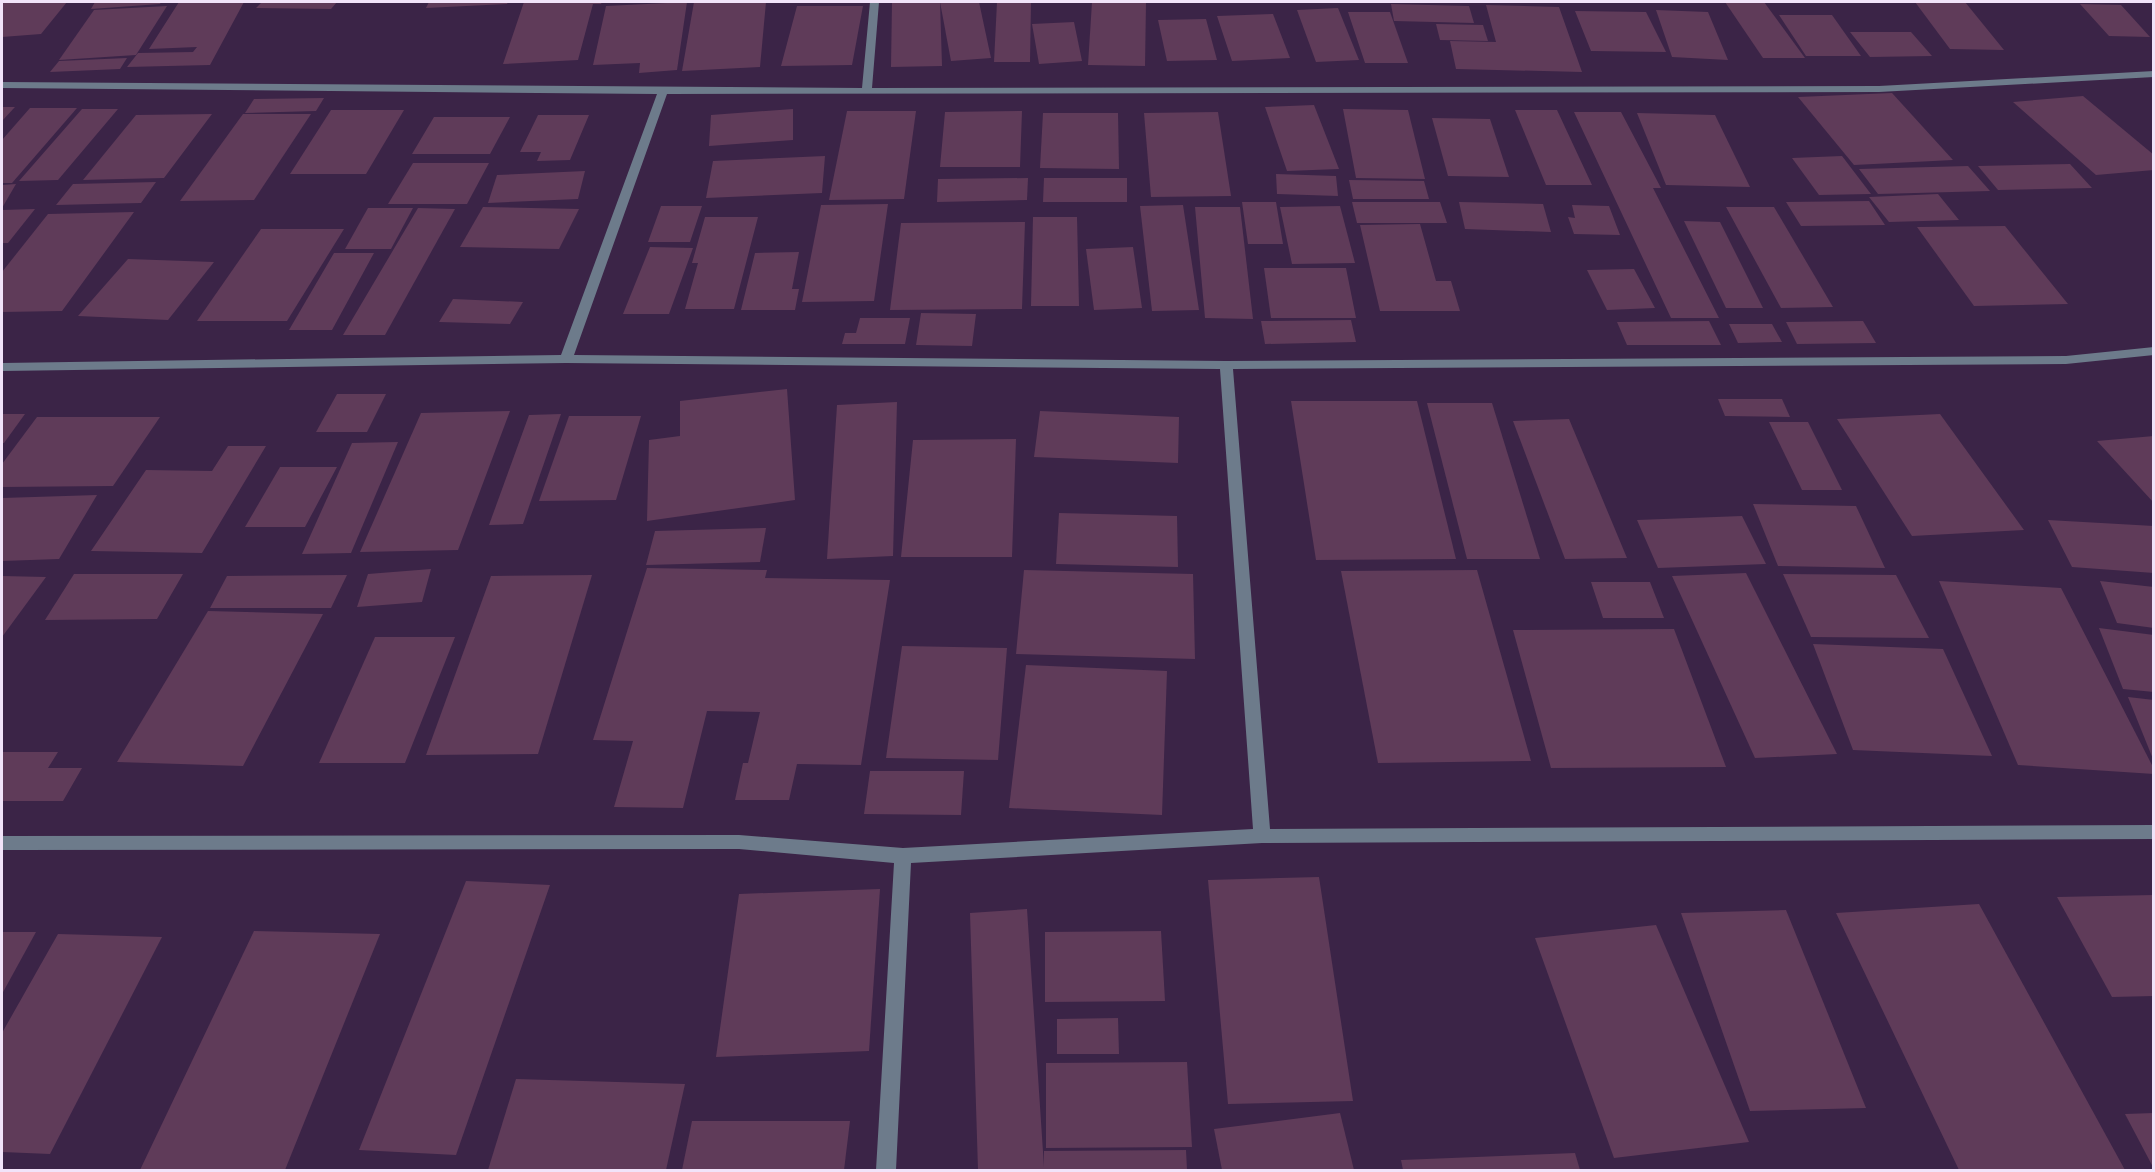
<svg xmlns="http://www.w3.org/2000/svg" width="2155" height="1172" viewBox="0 0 2155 1172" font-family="Karla,sans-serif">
	<rect width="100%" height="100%" fill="#3b2447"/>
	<g fill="#5f3b59">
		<polygon points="2,2 67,2 41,34 2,37"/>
		<polygon points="95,2 161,2 160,4 91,9"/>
		<polygon points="179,2 244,2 210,65 127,67 138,53 193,52 197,47 149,49"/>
		<polygon points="262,2 337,2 331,9 256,8"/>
		<polygon points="429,2 508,2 507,4 426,8"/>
		<polygon points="524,2 602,2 601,4 593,4 578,60 503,64"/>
		<polygon points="687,2 677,70 639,73 640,63 593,65 606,6"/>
		<polygon points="694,2 766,2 760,67 682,71"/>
		<polygon points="892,2 940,2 942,66 891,67"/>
		<polygon points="940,2 979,2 991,58 951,61"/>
		<polygon points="997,2 1031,2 1030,62 994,62"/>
		<polygon points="1092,2 1146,2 1145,66 1088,65"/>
		<polygon points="1725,2 1764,2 1805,58 1763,58"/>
		<polygon points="1915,2 1965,2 2004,50 1950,49"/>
		<polygon points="1391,4 1469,6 1474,23 1394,21"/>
		<polygon points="2080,4 2121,5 2150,37 2109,36"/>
		<polygon points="1486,5 1559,7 1582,72 1456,69 1450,41 1496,42"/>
		<polygon points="167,6 136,55 59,60 94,10"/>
		<polygon points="797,6 863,6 852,65 781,66"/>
		<polygon points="1338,8 1359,60 1316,62 1297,10"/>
		<polygon points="1656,10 1708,12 1728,60 1672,57"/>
		<polygon points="1575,11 1646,12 1666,52 1591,51"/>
		<polygon points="1348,12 1390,12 1408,63 1365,63"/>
		<polygon points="1273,14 1290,58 1232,61 1217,16"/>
		<polygon points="1779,15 1832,15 1861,56 1806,56"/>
		<polygon points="1206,19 1217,60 1167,61 1158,20"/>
		<polygon points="1074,22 1082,61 1039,64 1032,24"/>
		<polygon points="1436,24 1483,25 1488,41 1440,40"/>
		<polygon points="1850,32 1911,32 1932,56 1870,57"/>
		<polygon points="127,58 120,69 50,72 59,61"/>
		<polygon points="1892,93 1953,160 1854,165 1798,97"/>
		<polygon points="2083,96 2154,155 2154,170 2096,175 2013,102"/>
		<polygon points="324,98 316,111 245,113 254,99"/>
		<polygon points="1314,105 1339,169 1287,171 1265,107"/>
		<polygon points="2,107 15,107 2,121"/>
		<polygon points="30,108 77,108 12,183 2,183 2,140"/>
		<polygon points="82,109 118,109 58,180 19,181"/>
		<polygon points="793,109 793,140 709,146 711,115"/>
		<polygon points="1343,109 1408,110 1425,179 1356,178"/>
		<polygon points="331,110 404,110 366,174 290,174"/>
		<polygon points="1515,110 1557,110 1592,185 1546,185"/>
		<polygon points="847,111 916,111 904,199 829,200"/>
		<polygon points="1022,111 1020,167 940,167 945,112"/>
		<polygon points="1218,112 1231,196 1151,197 1144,113"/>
		<polygon points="1574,112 1621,112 1661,188 1653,188 1719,318 1671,318"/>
		<polygon points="1043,113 1118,113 1119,169 1040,168"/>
		<polygon points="1637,113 1715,115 1750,187 1666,185"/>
		<polygon points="212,114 164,178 83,180 136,115"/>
		<polygon points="243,114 311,114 254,200 180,201"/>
		<polygon points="538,115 589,115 570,160 537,161 541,152 520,152"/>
		<polygon points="434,117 510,117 490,154 412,154"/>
		<polygon points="1432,118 1490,119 1509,177 1448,176"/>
		<polygon points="825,156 822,193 706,198 713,161"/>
		<polygon points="1842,156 1871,194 1819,195 1792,158"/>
		<polygon points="413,163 489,163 467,204 388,204"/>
		<polygon points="2070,164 2092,188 1998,190 1978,166"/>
		<polygon points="1968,166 1990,191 1878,194 1859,169"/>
		<polygon points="585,171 578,199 488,203 497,175"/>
		<polygon points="1276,174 1336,176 1338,196 1277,194"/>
		<polygon points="1028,178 1027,200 937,202 938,179"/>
		<polygon points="1044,178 1127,178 1127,202 1043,202"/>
		<polygon points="1349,180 1424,181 1429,199 1353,199"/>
		<polygon points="156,182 141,203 56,205 73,184"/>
		<polygon points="16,184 2,208 2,185"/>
		<polygon points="1938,194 1959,220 1889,222 1869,197"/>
		<polygon points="1869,201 1885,225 1801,226 1786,202"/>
		<polygon points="1242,202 1276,202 1283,244 1248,244"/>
		<polygon points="1352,202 1440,202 1447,223 1357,223"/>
		<polygon points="1459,202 1543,204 1551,232 1465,229"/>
		<polygon points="888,204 874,301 802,302 821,205"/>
		<polygon points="1183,205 1199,310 1152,311 1140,206"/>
		<polygon points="1572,205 1609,206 1620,235 1574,234 1568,217 1575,218"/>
		<polygon points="661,206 702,206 690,242 648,242"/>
		<polygon points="1340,206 1355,263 1292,264 1280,207"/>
		<polygon points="483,207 579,209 559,249 460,247"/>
		<polygon points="1195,207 1240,207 1253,319 1205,318"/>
		<polygon points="1726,207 1774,207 1833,307 1781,308"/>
		<polygon points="368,208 413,208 391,249 345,249"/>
		<polygon points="418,208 455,209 385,335 343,335"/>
		<polygon points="35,209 8,243 2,243 2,210"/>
		<polygon points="134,212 62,311 2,312 2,272 48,214"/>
		<polygon points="705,217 758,217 734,309 685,309 698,263 692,263"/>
		<polygon points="1033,217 1077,217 1079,306 1031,306"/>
		<polygon points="1684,221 1720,222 1763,308 1726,308"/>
		<polygon points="1025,222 1022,309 890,310 901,223"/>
		<polygon points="1420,224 1436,281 1451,281 1460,311 1380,311 1360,225"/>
		<polygon points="2005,226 2068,304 1974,306 1917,227"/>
		<polygon points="261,229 344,229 287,321 197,321"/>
		<polygon points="650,247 693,248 669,314 623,314"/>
		<polygon points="1133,247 1142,308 1094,310 1086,249"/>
		<polygon points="799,252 792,289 799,289 795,310 741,310 755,253"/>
		<polygon points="334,253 374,253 332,330 289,330"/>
		<polygon points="128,259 214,262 168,320 78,316"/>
		<polygon points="1264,268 1346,268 1356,318 1271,318"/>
		<polygon points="1634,269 1655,308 1607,310 1587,270"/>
		<polygon points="453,299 523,302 510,324 439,322"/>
		<polygon points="921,313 976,314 972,346 916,345"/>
		<polygon points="860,318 910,318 905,344 842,344 845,333 856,333"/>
		<polygon points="1351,320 1356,342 1265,344 1261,321"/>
		<polygon points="1709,321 1721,345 1627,345 1617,322"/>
		<polygon points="1863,321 1876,343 1797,344 1786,322"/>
		<polygon points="1729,324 1772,324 1782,342 1738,343"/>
		<polygon points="787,389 795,500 647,521 649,440 680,436 680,401"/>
		<polygon points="337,394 386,394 367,432 316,432"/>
		<polygon points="1718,399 1782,399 1790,417 1725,416"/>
		<polygon points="1291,401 1417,401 1456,559 1316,560"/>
		<polygon points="897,402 893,556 827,559 837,405"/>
		<polygon points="1427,403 1492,403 1540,559 1467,559"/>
		<polygon points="510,411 458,550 360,552 421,413"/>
		<polygon points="1040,411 1179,417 1178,463 1034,457"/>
		<polygon points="2,414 25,414 4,443 2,443"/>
		<polygon points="561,414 523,524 489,525 529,415"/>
		<polygon points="1940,414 2024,530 1912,536 1837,419"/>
		<polygon points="569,416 641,416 616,500 539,501"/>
		<polygon points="37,417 160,417 113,486 2,487 2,464"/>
		<polygon points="1569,419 1627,558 1565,559 1513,421"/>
		<polygon points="1769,422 1808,422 1842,490 1802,490"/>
		<polygon points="2154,436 2154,503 2097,441"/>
		<polygon points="1016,439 1012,557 901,557 913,440"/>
		<polygon points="398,442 351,553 302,554 352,443"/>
		<polygon points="228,446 266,446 202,553 91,551 146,470 212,471"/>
		<polygon points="280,467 337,467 305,527 245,527"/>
		<polygon points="97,495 59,559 2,561 2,498"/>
		<polygon points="1753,504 1856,506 1885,568 1778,566"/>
		<polygon points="1059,513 1177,516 1178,567 1056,564"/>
		<polygon points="1742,516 1766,564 1658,568 1637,520"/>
		<polygon points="2048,520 2154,526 2154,573 2072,567"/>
		<polygon points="766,528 760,562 646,565 655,531"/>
		<polygon points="647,568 767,570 765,578 890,580 861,765 797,764 789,800 735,800 743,763 748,763 760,712 707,711 683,808 614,807 633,741 593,740"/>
		<polygon points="431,569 422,602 357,607 368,574"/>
		<polygon points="1024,570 1193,574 1195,659 1016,654"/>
		<polygon points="1477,570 1531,761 1378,763 1341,571"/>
		<polygon points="1746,573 1837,754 1755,758 1672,576"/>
		<polygon points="74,574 183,574 157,619 45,620"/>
		<polygon points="1783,574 1896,575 1929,638 1811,637"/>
		<polygon points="347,575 331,608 210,608 227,576"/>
		<polygon points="592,575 538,754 426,755 491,576"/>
		<polygon points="2,576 46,577 2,637"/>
		<polygon points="1939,581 2061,588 2154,769 2154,774 2018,765"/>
		<polygon points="2100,581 2154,587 2154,628 2117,623"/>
		<polygon points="1591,582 1650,582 1664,618 1603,618"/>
		<polygon points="208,611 323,614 243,766 117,762"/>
		<polygon points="2099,628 2154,635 2154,692 2123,689"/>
		<polygon points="1674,629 1726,767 1551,768 1513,630"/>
		<polygon points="375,637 455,637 405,763 319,763"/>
		<polygon points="1813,644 1943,649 1992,756 1853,750"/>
		<polygon points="902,646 1007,648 998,760 886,758"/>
		<polygon points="1026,665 1167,671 1162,815 1009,808"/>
		<polygon points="2128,697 2154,700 2154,759 2153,759"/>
		<polygon points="2,752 58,752 48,768 82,768 63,801 2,801"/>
		<polygon points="870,771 964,771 961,815 864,814"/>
		<polygon points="1319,877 1353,1101 1228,1104 1208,880"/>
		<polygon points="466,881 550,885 456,1155 359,1150"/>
		<polygon points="880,889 869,1051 716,1057 739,894"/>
		<polygon points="2154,895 2154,996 2112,997 2057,897"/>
		<polygon points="1979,904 2125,1170 1959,1170 1836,913"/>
		<polygon points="1027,909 1044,1167 1044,1151 1186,1150 1187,1170 978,1170 970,913"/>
		<polygon points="1786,910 1866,1108 1750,1111 1681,913"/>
		<polygon points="1656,925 1749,1142 1614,1158 1535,938"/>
		<polygon points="254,931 380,934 285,1170 140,1170"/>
		<polygon points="1161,931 1165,1001 1045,1002 1045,932"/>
		<polygon points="2,932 36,932 2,994"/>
		<polygon points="58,934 162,937 50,1154 2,1152 2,1033"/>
		<polygon points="1118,1018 1119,1054 1057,1054 1057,1019"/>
		<polygon points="1187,1062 1192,1147 1046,1148 1046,1063"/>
		<polygon points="516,1079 685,1084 666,1170 488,1170"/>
		<polygon points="1340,1113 1354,1170 1222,1170 1214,1129"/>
		<polygon points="2154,1113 2154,1169 2125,1114"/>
		<polygon points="692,1121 850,1121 844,1170 682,1170"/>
		<polygon points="1575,1153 1580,1170 1403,1170 1401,1160"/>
	</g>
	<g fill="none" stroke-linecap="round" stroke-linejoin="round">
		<polygon fill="#6d7b8b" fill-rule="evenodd" points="870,2 879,2 872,88 1879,86 2154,71 2154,77 1879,92 667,94 574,355 1226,361 2066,356 2154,347 2154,355 2066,364 1233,369 1270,829 2154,825 2154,839 1262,843 911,863 896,1170 876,1170 894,863 739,849 2,850 2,836 739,835 903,848 1253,829 1220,369 566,363 2,371 2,363 561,355 657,94 2,88 2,82 862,88"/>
	</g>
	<rect width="2155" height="1172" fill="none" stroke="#f1e3f9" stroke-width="6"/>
</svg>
